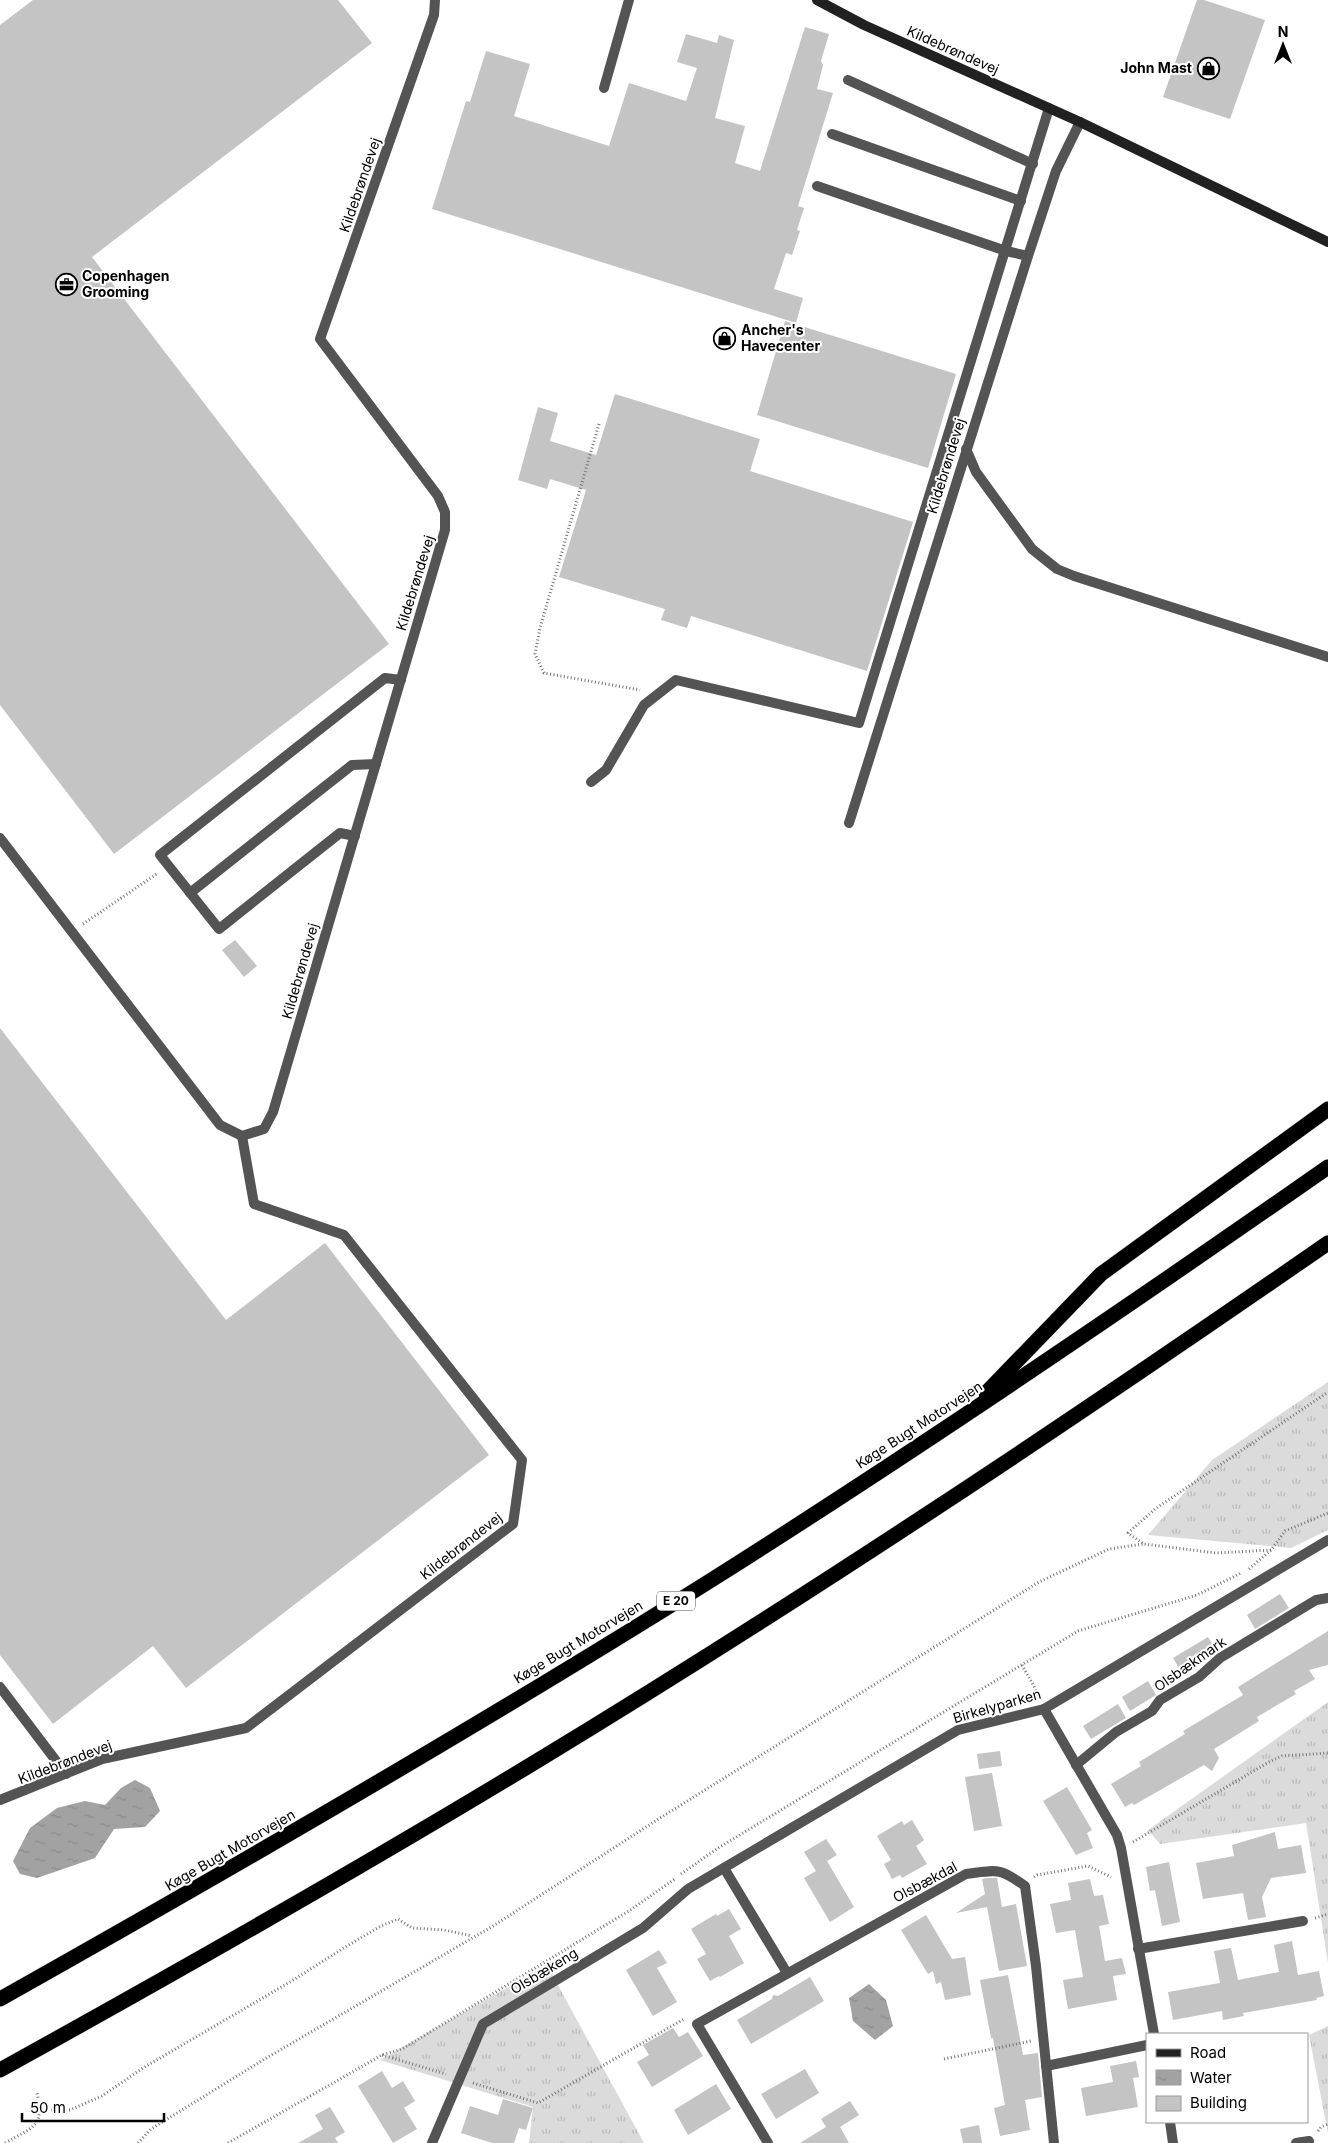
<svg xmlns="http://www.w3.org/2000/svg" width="1328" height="2143" viewBox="0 0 1328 2143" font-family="Inter,sans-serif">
	<defs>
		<pattern id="grass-tufts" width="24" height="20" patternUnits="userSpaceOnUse" patternTransform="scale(1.25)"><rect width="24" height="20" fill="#dbdbdb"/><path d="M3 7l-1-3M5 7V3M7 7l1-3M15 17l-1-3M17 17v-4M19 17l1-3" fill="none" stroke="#bababa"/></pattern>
		<pattern id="water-ripples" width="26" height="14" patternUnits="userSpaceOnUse" patternTransform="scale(1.25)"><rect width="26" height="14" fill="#a2a2a2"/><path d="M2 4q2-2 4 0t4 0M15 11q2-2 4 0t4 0" fill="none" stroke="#8a8a8a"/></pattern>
	</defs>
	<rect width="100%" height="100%" fill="#fff"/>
	<g fill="url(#grass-tufts)">
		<polygon points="1328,1382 1328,1530 1291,1548 1148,1535 1212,1460"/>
		<polygon points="1328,1702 1328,1963 1306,1823 1160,1844 1148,1830"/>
		<polygon points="547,1965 644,2143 529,2143 533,2107 380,2060"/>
		<polygon points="1328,2026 1328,2133 1309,2035"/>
	</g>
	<g fill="url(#water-ripples)">
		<polygon points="135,1780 150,1788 160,1811 145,1827 114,1829 95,1858 37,1878 20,1874 13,1861 30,1828 57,1808 85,1801 105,1805 121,1788"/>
		<polygon points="869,1984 886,2000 893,2026 875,2040 853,2021 849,1998"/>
	</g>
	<g fill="#c4c4c4">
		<polygon points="33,0 338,0 372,43 92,257 389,644 114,854 0,705 0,25"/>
		<polygon points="1197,0 1204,0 1265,20 1230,119 1163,97"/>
		<polygon points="805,27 829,34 821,61 823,65 817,89 833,93 798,206 804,208 797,230 800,231 792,255 786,253 774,289 803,298 796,323 432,209 466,101 470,102 486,51 530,64 514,116 609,146 629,83 686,101 697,68 677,62 686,34 717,43 719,35 734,40 715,118 745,126 735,163 760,171"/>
		<polygon points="785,321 956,374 928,468 757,415"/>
		<polygon points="615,394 760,439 750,471 913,522 867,671 691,616 687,628 661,620 665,609 559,577 586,490 550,479 547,489 518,480 538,407 558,413 550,441 596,455"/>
		<polygon points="235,940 257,966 244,977 222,950"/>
		<polygon points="0,1028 226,1320 325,1243 489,1455 186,1688 153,1646 53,1724 0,1655"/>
		<polygon points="1280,1594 1289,1608 1255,1629 1247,1615"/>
		<polygon points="1328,1631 1328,1665 1309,1670 1315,1679 1294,1691 1296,1694 1257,1717 1259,1721 1214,1749 1219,1758 1212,1771 1204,1765 1134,1805 1132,1803 1125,1807 1111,1784 1141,1766 1139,1762 1185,1734 1183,1731 1243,1695 1238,1687"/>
		<polygon points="1208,1637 1217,1651 1182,1673 1173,1658"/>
		<polygon points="1148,1681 1156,1695 1130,1711 1122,1697"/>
		<polygon points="1118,1704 1126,1718 1091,1739 1083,1726"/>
		<polygon points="1000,1751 1002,1766 979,1769 977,1754"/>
		<polygon points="992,1773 1002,1826 974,1831 965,1777"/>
		<polygon points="1067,1787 1092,1830 1087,1833 1093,1848 1076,1855 1043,1801"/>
		<polygon points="912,1820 924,1840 916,1846 927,1864 902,1878 900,1875 892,1879 884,1864 891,1860 877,1836 902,1821 904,1825"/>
		<polygon points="1275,1832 1278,1849 1301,1845 1306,1873 1271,1878 1262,1897 1266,1917 1248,1920 1243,1893 1203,1899 1196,1863 1234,1856 1232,1845"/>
		<polygon points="826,1839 837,1855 827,1861 854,1907 830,1922 804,1878 816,1871 804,1852"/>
		<polygon points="1169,1862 1180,1922 1162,1926 1155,1890 1150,1891 1146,1867"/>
		<polygon points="988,1878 997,1878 1002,1907 1016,1904 1027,1966 999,1971 987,1907 956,1913 985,1894 982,1879"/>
		<polygon points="1090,1879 1094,1896 1103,1895 1109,1924 1099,1926 1105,1961 1122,1958 1126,1974 1113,1976 1117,2000 1068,2009 1063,1980 1083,1977 1075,1930 1056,1933 1050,1904 1071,1900 1068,1883"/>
		<polygon points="729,1909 741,1929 729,1936 744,1963 720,1977 719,1976 710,1981 697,1959 706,1954 691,1929 716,1914 717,1916"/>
		<polygon points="926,1915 952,1959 965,1957 971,1995 945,2000 941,1982 936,1984 933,1971 928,1974 901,1930"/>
		<polygon points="1292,1941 1298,1975 1319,1971 1324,1996 1316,1998 1317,2000 1243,2013 1244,2016 1223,2020 1222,2011 1173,2020 1168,1992 1220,1983 1214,1951 1231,1948 1238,1980 1279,1972 1274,1945"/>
		<polygon points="659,1950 667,1963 657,1968 677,2002 653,2016 626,1970"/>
		<polygon points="1008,1975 1023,2055 1038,2053 1042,2097 1025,2100 1030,2130 1000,2136 994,2108 1005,2105 993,2038 991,2038 980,1980"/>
		<polygon points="810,1977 824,2001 751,2044 737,2020 772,1999 773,1995 778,1996"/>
		<polygon points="673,2028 679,2037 688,2032 703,2056 652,2087 637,2062 649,2055 643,2045"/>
		<polygon points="1136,2061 1139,2077 1133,2078 1138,2107 1086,2116 1081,2088 1113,2082 1110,2066"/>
		<polygon points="805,2069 819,2093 776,2119 761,2094"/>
		<polygon points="382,2071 392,2088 403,2081 415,2101 404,2108 417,2129 393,2143 358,2086"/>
		<polygon points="716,2084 731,2109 688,2135 674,2110"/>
		<polygon points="503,2099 533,2108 526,2130 519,2128 514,2143 492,2143 461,2133 470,2106 498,2115"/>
		<polygon points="850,2101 859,2115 840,2127 849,2143 800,2143 826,2127 821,2119"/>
		<polygon points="330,2107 345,2132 335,2138 338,2143 298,2143 323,2129 315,2115"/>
		<polygon points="979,2125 982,2143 963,2143 960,2129"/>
	</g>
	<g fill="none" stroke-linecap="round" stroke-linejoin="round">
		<defs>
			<g id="highway">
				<polyline points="986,1393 1101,1274 1328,1109"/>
				<path d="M0 1999C240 1864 479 1726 713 1579 922 1447 1126 1308 1328 1167"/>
				<path d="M0 2070C179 1971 357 1870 532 1764 803 1600 1067 1424 1328 1243"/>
			</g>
		</defs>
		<use href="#highway" stroke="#dbdbdb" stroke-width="16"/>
		<g stroke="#767676" stroke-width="3" stroke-dasharray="1 2.5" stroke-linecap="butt">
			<polyline points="599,424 540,628 535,654 544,673 640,690"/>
			<polyline points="83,924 158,873"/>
			<polyline points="1271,1550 1216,1553 1144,1544 1128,1533 1155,1509 1328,1392"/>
			<polyline points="1249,1569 1271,1550 1285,1531 1328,1513"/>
			<polyline points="1022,1665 1040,1697"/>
			<polyline points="1133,1842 1269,1762 1282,1756 1328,1753"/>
			<polyline points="681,1874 718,1848 1078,1631 1197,1595 1241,1573"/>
			<polyline points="1034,1877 1037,1875 1088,1866 1111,1877"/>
			<polyline points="1315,1918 1328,1914"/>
			<polyline points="382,2055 446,2074"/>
			<polyline points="944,2059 1031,2041"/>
			<polyline points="473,2083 538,2103 684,2019"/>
			<polyline points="41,2110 70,2110 102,2096 143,2068 290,1982 347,1946 381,1926 398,1919 412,1928 444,1930 472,1936"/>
			<polyline points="1318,2131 1321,2127 1328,2124"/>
			<path d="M5 2143C32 2127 45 2128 37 2093"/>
			<polyline points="138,2143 151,2129 263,2060 493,1926 660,1818 1039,1582 1109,1549 1144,1544"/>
			<polyline points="228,2143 382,2055 402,2049 632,1909 676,1878"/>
		</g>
		<g stroke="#545454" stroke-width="10">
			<polyline points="848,80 1033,164"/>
			<polyline points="604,88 629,0"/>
			<polyline points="832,134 1021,201"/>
			<polyline points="817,186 1006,251 1028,256"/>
			<polyline points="966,449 976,472 1032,549 1057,569 1074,576 1328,657"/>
			<polyline points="591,782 606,770 644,705 676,680 859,723 1049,108"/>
			<polyline points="849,823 1028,256 1056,171 1080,122"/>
			<polyline points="355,836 340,833 219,929 160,855 385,678 401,680"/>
			<polyline points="190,893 352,765 376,764"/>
			<polyline points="0,1687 66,1774"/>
		</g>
		<g stroke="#545454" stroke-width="10">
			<polyline points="0,838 220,1125 242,1136 264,1129 273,1112 445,530 445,512 438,496 320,339 434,15 435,0"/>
			<polyline points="1044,1709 1117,1835 1121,1848 1154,2034"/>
			<polyline points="1076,1765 1116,1732 1152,1711 1160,1700 1199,1677 1220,1658 1316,1600 1328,1598"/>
			<polyline points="0,1800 102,1759 246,1728 513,1524 522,1460 344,1235 254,1204 242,1136"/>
			<polyline points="724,1868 787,1973"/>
			<polyline points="1138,1949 1303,1921"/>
			<polyline points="1046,2066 1147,2045"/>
			<polyline points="1170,2122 1173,2143"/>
			<polyline points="432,2143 483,2024 643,1928 688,1889 958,1730 1044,1709 1328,1540"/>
			<path d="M768 2143 697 2024 966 1874C997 1870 999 1867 1025 1886L1036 1966 1054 2143"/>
			<polyline points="1296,2143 1309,2141"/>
		</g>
		<polyline stroke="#212121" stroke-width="10" points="817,0 864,25 1080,122 1328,242"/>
		<use href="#highway" stroke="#000" stroke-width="15"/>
	</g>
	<defs>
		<symbol id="shop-ring" viewBox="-11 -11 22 22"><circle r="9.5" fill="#fff" stroke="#000" stroke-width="1.5"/><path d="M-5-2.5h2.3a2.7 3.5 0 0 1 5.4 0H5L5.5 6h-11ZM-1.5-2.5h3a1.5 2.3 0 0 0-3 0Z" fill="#000"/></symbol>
		<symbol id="office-ring" viewBox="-11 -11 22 22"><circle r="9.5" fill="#fff" stroke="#000" stroke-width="1.5"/><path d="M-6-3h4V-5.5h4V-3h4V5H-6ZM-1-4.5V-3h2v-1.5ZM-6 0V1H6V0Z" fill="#000"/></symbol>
	</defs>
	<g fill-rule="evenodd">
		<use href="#shop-ring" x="1196" y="56" width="25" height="25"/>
		<use href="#office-ring" x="54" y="272" width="25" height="25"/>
		<use href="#shop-ring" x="712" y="326" width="25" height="25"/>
	</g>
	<g text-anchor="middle" stroke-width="4" stroke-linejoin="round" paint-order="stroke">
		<rect fill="#fff" stroke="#4c4c4c" stroke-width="1" x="657" y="1591.5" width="38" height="19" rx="4"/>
		<g font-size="12" font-weight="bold" fill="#000">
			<text x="676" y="1605">E 20</text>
		</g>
		<g font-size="14" fill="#000" stroke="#fff">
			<text transform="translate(953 50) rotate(24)" y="5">Kildebrøndevej</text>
			<text transform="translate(360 185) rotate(-71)" y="5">Kildebrøndevej</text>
			<text transform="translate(946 466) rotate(-73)" y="5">Kildebrøndevej</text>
			<text transform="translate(415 583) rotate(-73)" y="5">Kildebrøndevej</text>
			<text transform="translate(300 971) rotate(-74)" y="5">Kildebrøndevej</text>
			<text transform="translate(919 1425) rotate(-33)" y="5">Køge Bugt Motorvejen</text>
			<text transform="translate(461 1546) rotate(-38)" y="5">Kildebrøndevej</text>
			<text transform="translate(578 1642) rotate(-31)" y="5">Køge Bugt Motorvejen</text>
			<text transform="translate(1190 1664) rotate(-35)" y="5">Olsbækmark</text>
			<text transform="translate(997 1706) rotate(-16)" y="5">Birkelyparken</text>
			<text transform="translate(65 1762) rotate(-21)" y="5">Kildebrøndevej</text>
			<text transform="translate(230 1850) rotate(-30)" y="5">Køge Bugt Motorvejen</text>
			<text transform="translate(925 1882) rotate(-28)" y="5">Olsbækdal</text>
			<text transform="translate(544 1971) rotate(-31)" y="5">Olsbækeng</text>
		</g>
		<g font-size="14" font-weight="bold" fill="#000" stroke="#fff" text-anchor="start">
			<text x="1192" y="73" text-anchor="end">John Mast</text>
			<text x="82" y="281">Copenhagen<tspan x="82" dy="16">Grooming</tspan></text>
			<text x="741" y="335">Ancher's<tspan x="741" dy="16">Havecenter</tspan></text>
		</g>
	</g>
	<rect x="1146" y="2033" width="162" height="90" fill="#ffffff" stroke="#999999"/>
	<rect x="1156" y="2049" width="25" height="8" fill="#212121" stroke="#999999"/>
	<text x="1190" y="2058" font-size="15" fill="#000000">Road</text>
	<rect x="1156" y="2070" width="25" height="15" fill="url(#water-ripples)" stroke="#999999"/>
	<text x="1190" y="2083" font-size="15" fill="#000000">Water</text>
	<rect x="1156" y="2096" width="25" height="15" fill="#c4c4c4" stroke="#999999"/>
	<text x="1190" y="2108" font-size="15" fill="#000000">Building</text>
	<g transform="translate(1283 45)" stroke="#ffffff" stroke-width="4" paint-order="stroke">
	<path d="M0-4L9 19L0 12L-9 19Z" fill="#000000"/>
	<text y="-8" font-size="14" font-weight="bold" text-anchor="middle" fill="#000000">N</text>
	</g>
	<path d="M22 2113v8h142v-8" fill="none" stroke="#000000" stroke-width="2.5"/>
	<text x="30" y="2113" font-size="15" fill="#000000" stroke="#ffffff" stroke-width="4" paint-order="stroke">50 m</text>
</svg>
